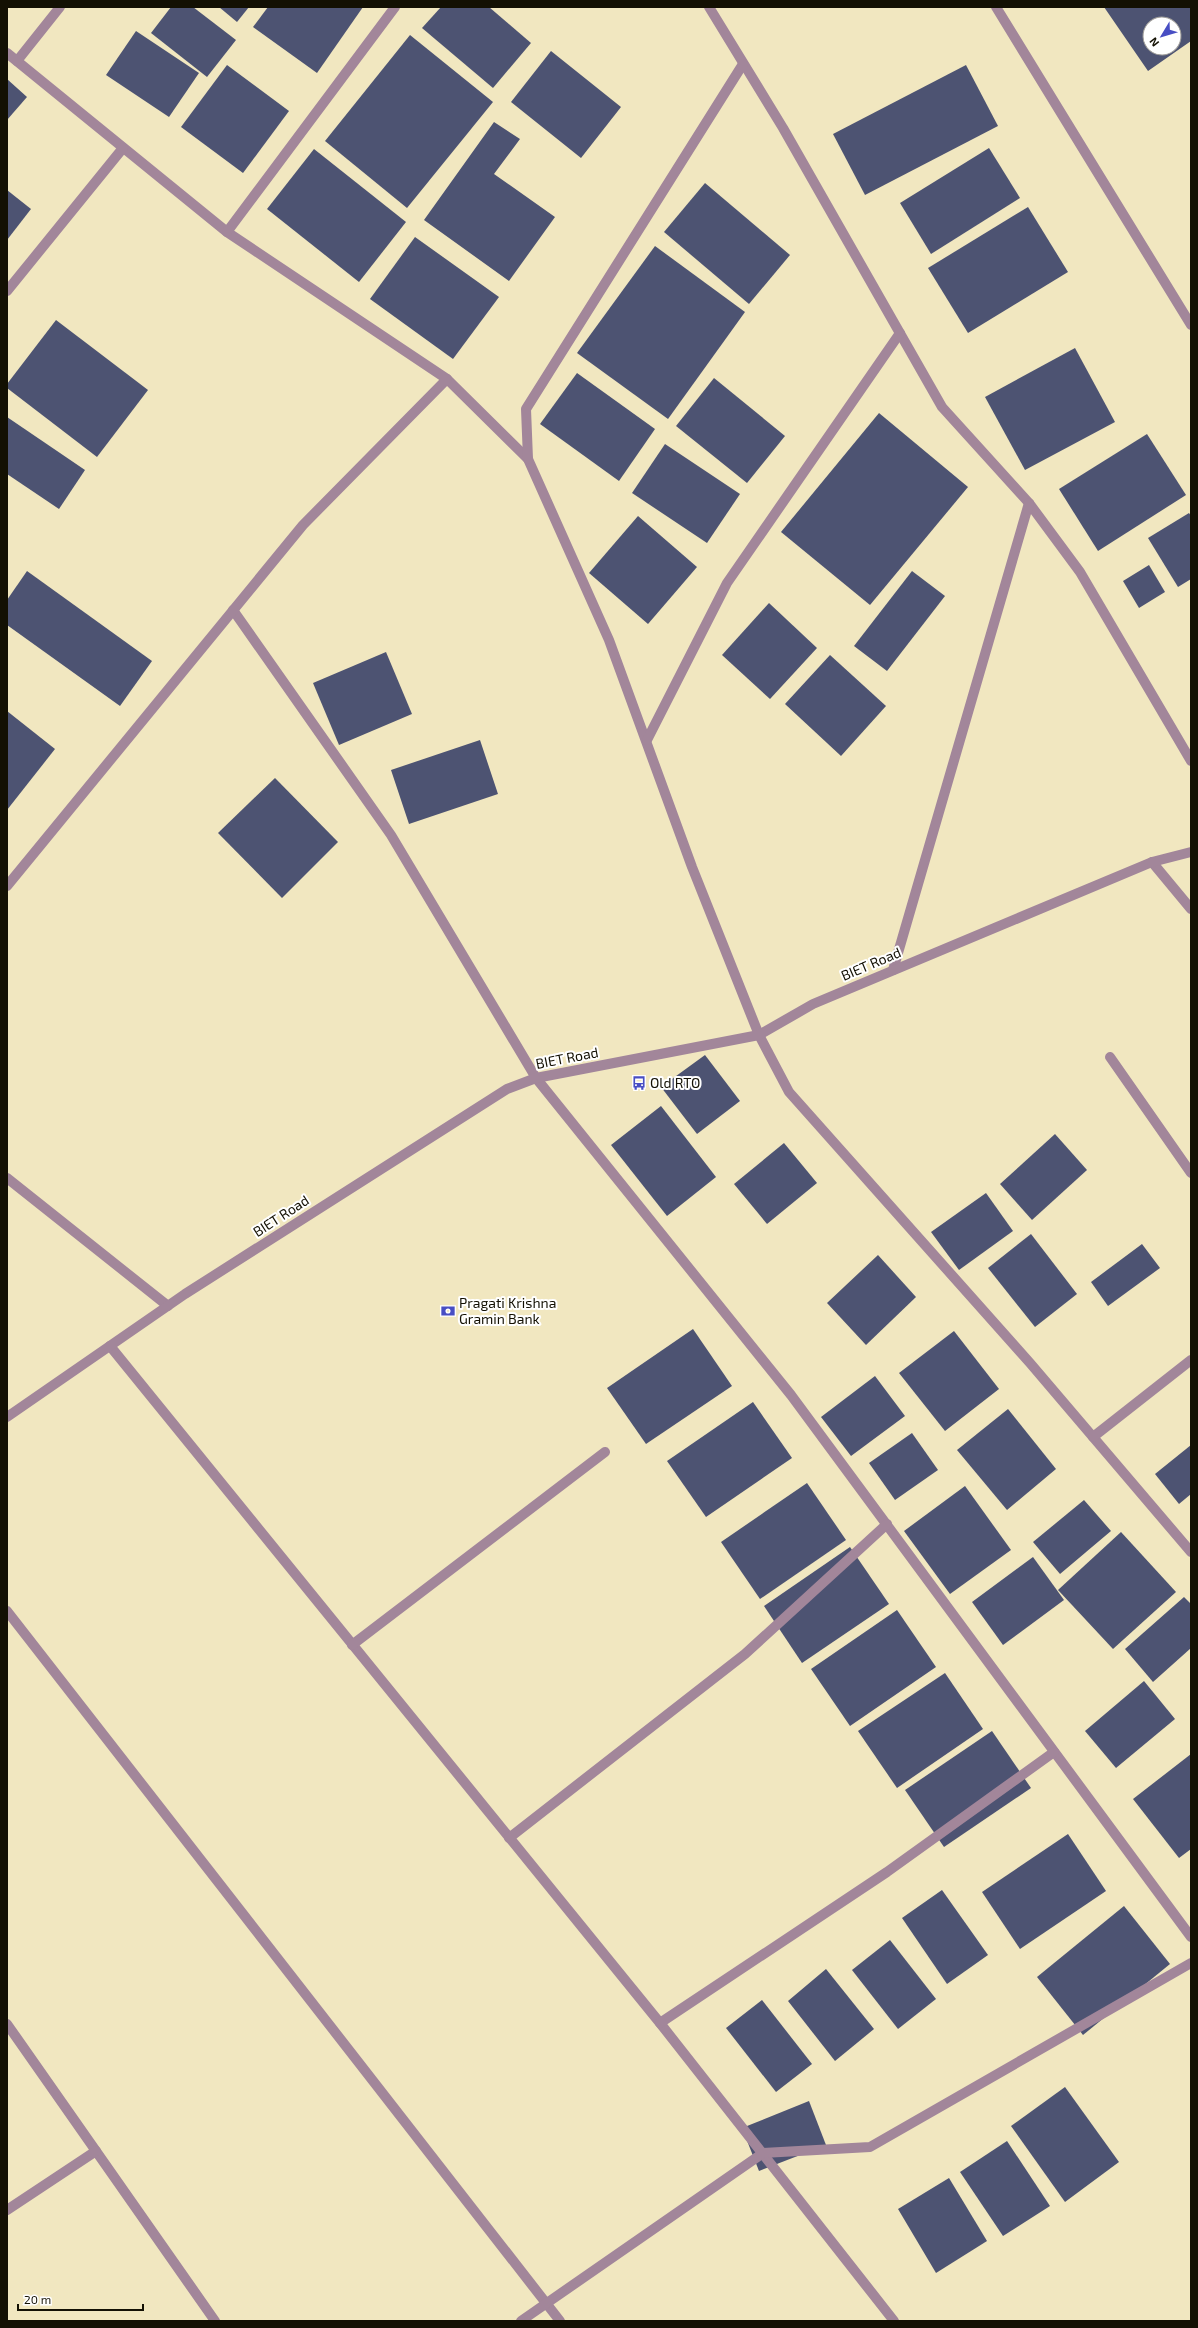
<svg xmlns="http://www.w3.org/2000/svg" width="1198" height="2328" viewBox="0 0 1198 2328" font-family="'Exo 2',sans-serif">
	<rect width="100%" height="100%" fill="#f1e7c0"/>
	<g fill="#4d5372" fill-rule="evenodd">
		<polygon points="171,7 193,7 236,40 207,77 151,33"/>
		<polygon points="219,7 249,7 237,22"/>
		<polygon points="268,7 363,7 317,73 253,27"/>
		<polygon points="441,7 489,7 531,43 493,88 422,28"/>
		<path d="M1104 7H1191V41L1148 71ZM1150 24H1174V48H1150Z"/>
		<polygon points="136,31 199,73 169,117 106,75"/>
		<polygon points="410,35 493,102 407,208 325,141"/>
		<polygon points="551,51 621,107 581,158 511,102"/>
		<polygon points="227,65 289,111 243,173 181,127"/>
		<polygon points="966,65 998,126 865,195 833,134"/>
		<polygon points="7,79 27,97 7,120"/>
		<polygon points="494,122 520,139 494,174 555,217 509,281 424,220"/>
		<polygon points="989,148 1020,198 931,254 900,203"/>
		<polygon points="314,149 406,222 359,282 267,209"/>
		<polygon points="705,183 790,255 749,304 664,232"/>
		<polygon points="7,190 31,209 7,240"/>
		<polygon points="1028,207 1068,272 968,333 928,268"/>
		<polygon points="415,237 499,297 453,359 370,299"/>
		<polygon points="655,246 745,312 668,419 577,353"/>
		<polygon points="56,320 148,390 97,457 7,388 7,384"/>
		<polygon points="1075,348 1115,422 1025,470 985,397"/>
		<polygon points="577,373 655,429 619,481 540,424"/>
		<polygon points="714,378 785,436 747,483 676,426"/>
		<polygon points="879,413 968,487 870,605 781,532"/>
		<polygon points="7,417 85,470 59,509 7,474"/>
		<polygon points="1147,434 1186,495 1098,551 1059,489"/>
		<polygon points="665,444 740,494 707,543 632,493"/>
		<polygon points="1189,513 1191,516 1191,579 1178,587 1148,538"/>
		<polygon points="638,516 697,567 648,624 589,573"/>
		<polygon points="1149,565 1165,592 1139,608 1123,581"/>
		<polygon points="27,571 152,661 120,706 7,625 7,600"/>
		<polygon points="912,571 945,596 887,671 854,646"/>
		<polygon points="769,603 817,648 770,699 722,655"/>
		<polygon points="386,652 412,714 339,745 313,683"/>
		<polygon points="830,655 886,706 841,756 785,704"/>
		<polygon points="7,711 55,749 7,810"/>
		<polygon points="480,740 498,794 409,824 391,770"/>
		<polygon points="275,778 338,842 282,898 218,833"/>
		<polygon points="705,1055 740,1101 697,1134 661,1087"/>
		<polygon points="661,1106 716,1177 667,1216 611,1145"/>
		<polygon points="1055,1134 1087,1170 1032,1220 1000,1184"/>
		<polygon points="784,1143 817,1183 767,1224 734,1184"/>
		<polygon points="986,1193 1013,1231 959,1270 931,1232"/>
		<polygon points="1031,1234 1077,1294 1035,1327 988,1268"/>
		<polygon points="1142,1244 1160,1268 1108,1306 1091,1282"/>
		<polygon points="878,1255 916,1297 866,1345 827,1303"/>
		<polygon points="693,1329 732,1386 646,1444 607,1388"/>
		<polygon points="954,1331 999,1389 945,1431 899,1373"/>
		<polygon points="875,1376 905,1416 851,1456 821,1417"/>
		<polygon points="753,1402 792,1458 706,1517 667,1461"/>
		<polygon points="1008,1409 1056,1469 1007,1510 957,1450"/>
		<polygon points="912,1433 938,1470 895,1500 869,1463"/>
		<polygon points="1191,1445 1191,1494 1179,1504 1155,1474"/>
		<polygon points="807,1483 846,1540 760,1599 721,1542"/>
		<polygon points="965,1486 1011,1550 950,1594 904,1531"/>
		<polygon points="1084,1500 1111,1531 1060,1574 1033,1542"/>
		<polygon points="1121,1532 1176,1592 1113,1649 1058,1590"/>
		<polygon points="850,1547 889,1604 802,1663 764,1606"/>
		<polygon points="1033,1557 1064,1600 1003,1645 972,1602"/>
		<polygon points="1184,1597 1191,1604 1191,1648 1153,1682 1125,1649"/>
		<polygon points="897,1610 936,1667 850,1726 811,1669"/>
		<polygon points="945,1673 983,1729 897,1788 858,1731"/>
		<polygon points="1144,1681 1175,1719 1116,1768 1085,1731"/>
		<polygon points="992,1731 1031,1788 944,1847 905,1790"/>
		<polygon points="1191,1754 1191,1849 1179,1858 1133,1799"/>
		<polygon points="1068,1834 1106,1891 1020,1949 982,1892"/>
		<polygon points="942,1890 988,1955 947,1984 902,1918"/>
		<polygon points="1124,1906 1170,1964 1083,2035 1037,1977"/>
		<polygon points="890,1940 936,1999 898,2029 852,1970"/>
		<polygon points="826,1969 874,2029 835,2061 788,2001"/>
		<polygon points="762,2000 812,2064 776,2092 726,2028"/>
		<polygon points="1065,2087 1119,2162 1065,2202 1011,2126"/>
		<polygon points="809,2101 826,2145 759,2171 742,2128"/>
		<polygon points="1007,2141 1050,2206 1003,2236 960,2172"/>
		<polygon points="949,2178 987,2241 936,2273 898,2209"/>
	</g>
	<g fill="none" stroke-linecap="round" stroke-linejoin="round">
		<g stroke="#a2869a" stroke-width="10">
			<polyline points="709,7 783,128 942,407 1029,503 1080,572 1191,761"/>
			<polyline points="996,7 1191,325"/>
			<polyline points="7,53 227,232 447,379 528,459 609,640 692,867 759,1035 789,1092 1030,1363 1191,1552"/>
			<polyline points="17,61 60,7"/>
			<polyline points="227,232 395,7"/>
			<polyline points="7,291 123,148"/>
			<polyline points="528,459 526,409 743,64"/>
			<polyline points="233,610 391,835 536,1078 791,1395 1191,1937"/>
			<polyline points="647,740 727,583 900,333"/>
			<polyline points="1152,862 1191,909"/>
			<polyline points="7,886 303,525 447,379"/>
			<polyline points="893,970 1029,503"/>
			<polyline points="1110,1057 1191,1173"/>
			<polyline points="7,1178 168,1306"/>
			<polyline points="110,1346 660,2023 894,2321"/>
			<polyline points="1093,1437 1191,1360"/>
			<polyline points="7,1611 560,2321"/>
			<polyline points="352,1645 605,1452"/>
			<polyline points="509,1838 745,1654 887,1524"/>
			<polyline points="660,2023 887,1872 1054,1752"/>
			<polyline points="7,2024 215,2321"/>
			<polyline points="7,2210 96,2151"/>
			<polyline points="521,2321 763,2153 870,2147 1191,1963"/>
		</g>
		<polyline stroke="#a2869a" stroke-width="10" points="7,1417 185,1294 507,1089 536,1078 759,1035 813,1004 1152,862 1191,852"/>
	</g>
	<defs>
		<symbol id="bus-bare" viewBox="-9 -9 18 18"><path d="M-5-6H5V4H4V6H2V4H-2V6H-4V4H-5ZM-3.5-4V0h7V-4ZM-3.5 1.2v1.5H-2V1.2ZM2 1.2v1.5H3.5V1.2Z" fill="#484ec3" stroke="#fff" stroke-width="2.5" paint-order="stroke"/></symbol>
		<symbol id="bank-bare" viewBox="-9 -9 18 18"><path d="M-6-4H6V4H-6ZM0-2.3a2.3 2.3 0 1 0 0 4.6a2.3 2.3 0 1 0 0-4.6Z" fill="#484ec3" stroke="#fff" stroke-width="2.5" paint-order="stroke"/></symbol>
	</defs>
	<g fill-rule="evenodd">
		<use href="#bus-bare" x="629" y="1073" width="20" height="20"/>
		<use href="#bank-bare" x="438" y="1301" width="20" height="20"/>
	</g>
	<g text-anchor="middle" stroke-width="4" stroke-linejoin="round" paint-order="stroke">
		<g font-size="14" fill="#131003" stroke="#fff">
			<text transform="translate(871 964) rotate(-23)" y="5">BIET Road</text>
			<text transform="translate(567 1058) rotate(-11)" y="5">BIET Road</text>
			<text transform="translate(281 1216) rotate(-33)" y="5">BIET Road</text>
		</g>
		<g font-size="14" fill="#131003" stroke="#fff" text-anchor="start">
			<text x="650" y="1088">Old RTO</text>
			<text x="459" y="1308">Pragati Krishna<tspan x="459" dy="16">Gramin Bank</tspan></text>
		</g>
	</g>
	<rect width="1198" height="2328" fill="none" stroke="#131003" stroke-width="16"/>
	<g transform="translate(1162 36) rotate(232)"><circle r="19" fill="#ffffff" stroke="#a19f9a"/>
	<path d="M0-3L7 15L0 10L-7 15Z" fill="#484ec3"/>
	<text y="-6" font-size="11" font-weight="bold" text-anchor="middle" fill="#131003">N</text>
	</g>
	<path d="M18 2304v6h125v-6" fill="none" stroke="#131003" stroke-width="2"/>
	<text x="24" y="2304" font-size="12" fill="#131003" stroke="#ffffff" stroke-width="3" paint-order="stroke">20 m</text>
</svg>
